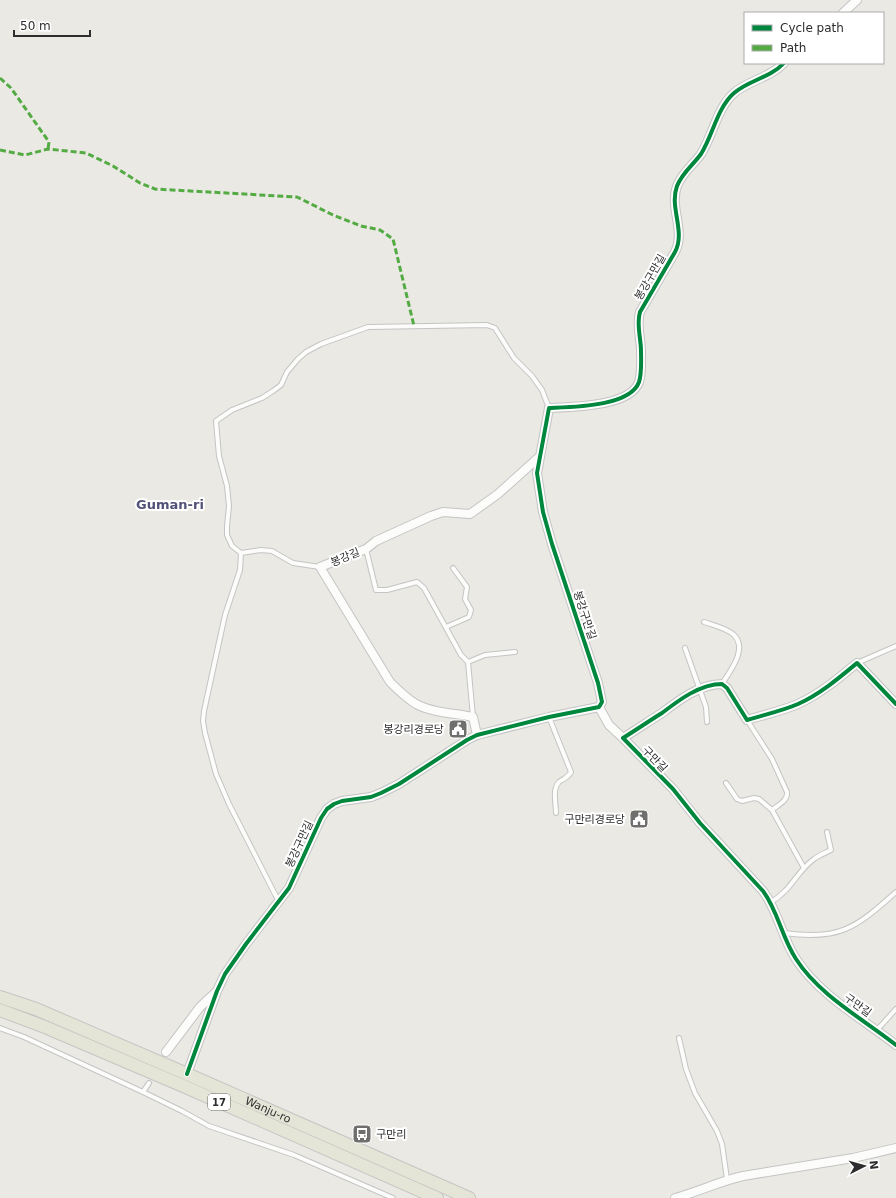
<svg xmlns="http://www.w3.org/2000/svg" width="896" height="1198" viewBox="0 0 896 1198" font-family="'DejaVu Sans','Noto Sans KR',sans-serif">
	<rect width="100%" height="100%" fill="#eae9e4"/>
	<g fill="none" stroke-linecap="round" stroke-linejoin="round">
		<defs>
			<g id="lane">
				<polyline points="366,549 376,590 387,590 417,582 424,588 461,655 468,662 473,717"/>
				<polyline points="241,553 232,546 227,535 227,526 229,506 227,486 219,456 216,421 232,410 262,398 273,391 281,385 287,372 298,359 306,352 321,344 368,327 487,325 495,328 514,358 532,376 542,390 549,408"/>
				<path d="M704 622C713 625 727 628 734 635 748 649 730 671 722 684"/>
				<polyline points="446,627 469,617 471,610 465,599 467,587 453,568"/>
				<polyline points="685,648 706,707 707,722"/>
				<polyline points="468,662 485,655 515,652"/>
				<polyline points="857,663 896,646"/>
				<path d="M549 717 571 772C568 778 564 778 559 782 552 789 556 804 556 813"/>
				<path d="M747 720 772 759 787 792C788 801 778 805 772 810L804 868"/>
				<polyline points="726,783 737,799 742,801 754,798 759,799 772,810"/>
				<polyline points="279,902 229,804 216,774 205,733 203,721 204,711 225,615 240,570 241,553 261,550 272,551 293,563 320,567"/>
				<path d="M771 902C792 890 796 872 814 859 819 855 825 853 831 850L827 832"/>
				<path d="M784 933C839 941 856 928 896 892"/>
				<polyline points="0,1028 24,1037 143,1092 182,1111 209,1126 294,1155 393,1198"/>
				<polyline points="877,1030 896,1009"/>
				<polyline points="679,1038 686,1069 695,1093 717,1131 722,1144 727,1179"/>
				<polyline points="143,1092 149,1083"/>
			</g>
			<g id="street">
				<polyline points="843,13 857,0"/>
				<path d="M896 704 857 663C839 678 820 694 798 704 782 711 763 715 747 720L727 688 722 684C700 684 679 700 662 713 649 721 636 730 623 738L673 789 700 823 763 891C778 911 782 938 796 959 819 995 863 1019 896 1045"/>
				<polyline points="599,707 609,725 623,738"/>
				<path d="M477 735 473 717C455 713 433 713 416 704 406 698 398 690 390 682L320 567 366 549 376 541 431 516 443 512 470 514 498 494 538 458"/>
				<polyline points="166,1052 200,1007 215,993"/>
				<path d="M187 1074 217 991 225 974 246 944 289 888 321 818 327 809 334 804 342 801 371 797 381 793 399 784 467 740 477 735 549 717 599 707 602 702 598 683 552 544 543 512 537 473 549 408C571 407 630 407 639 382 642 373 641 360 641 351 641 338 636 324 640 312L675 252C686 231 669 208 677 186 682 173 693 165 701 154 713 135 717 108 734 93 749 80 770 78 784 63"/>
				<path d="M675 1198C698 1192 720 1181 743 1176L853 1158 896 1148"/>
			</g>
			<g id="primary">
				<path id="s1" d="M0 997 36 1009 187 1074 469 1198"/>
				<polyline points="0,1010 45,1027 181,1085 437,1198"/>
			</g>
		</defs>
		<use href="#lane" stroke="#c4c4c4" stroke-width="6"/>
		<use href="#street" stroke="#c4c4c4" stroke-width="10"/>
		<use href="#primary" stroke="#c6c5c3" stroke-width="14"/>
		<use href="#lane" stroke="#fcfcfb" stroke-width="4"/>
		<use href="#street" stroke="#fcfcfb" stroke-width="8"/>
		<use href="#primary" stroke="#e5e5d7" stroke-width="12"/>
		<g stroke="#54ab44" stroke-width="3" stroke-dasharray="6 3" stroke-linecap="butt">
			<polyline points="0,78 11,88 49,142 48,149"/>
			<polyline points="0,150 25,155 48,149 86,153 113,166 140,183 155,189 297,197 333,215 361,226 380,230 393,239 414,326"/>
		</g>
		<defs>
			<g id="cycleway">
				<path d="M896 704 857 663C839 678 820 694 798 704 782 711 763 715 747 720L727 688 722 684C700 684 679 700 662 713 649 721 636 730 623 738L673 789 700 823 763 891C778 911 782 938 796 959 819 995 863 1019 896 1045"/>
				<path d="M187 1074 217 991 225 974 246 944 289 888 321 818 327 809 334 804 342 801 371 797 381 793 399 784 467 740 477 735 549 717 599 707 602 702 598 683 552 544 543 512 537 473 549 408C571 407 630 407 639 382 642 373 641 360 641 351 641 338 636 324 640 312L675 252C686 231 669 208 677 186 682 173 693 165 701 154 713 135 717 108 734 93 749 80 770 78 784 63"/>
			</g>
		</defs>
		<use href="#cycleway" stroke="#fff" stroke-width="6"/>
		<use href="#cycleway" stroke="#00873e" stroke-width="4"/>
	</g>
	<defs>
		<symbol id="civic-square" viewBox="-11 -11 22 22"><rect x="-9" y="-9" width="18" height="18" rx="4" fill="#6f6f6d" stroke="#fff"/><path d="M-.6-6.5H3V-4.5H.6V-3L4-1V1h2V6H-6V1h2V-1L-.6-3ZM-1.2 2.5V6h2.4V2.5Z" fill="#fff"/></symbol>
		<symbol id="bus-square" viewBox="-11 -11 22 22"><rect x="-9" y="-9" width="18" height="18" rx="4" fill="#6f6f6d" stroke="#fff"/><path d="M-5-6H5V4H4V6H2V4H-2V6H-4V4H-5ZM-3.5-4V0h7V-4ZM-3.5 1.2v1.5H-2V1.2ZM2 1.2v1.5H3.5V1.2Z" fill="#fff"/></symbol>
	</defs>
	<g fill-rule="evenodd">
		<use href="#civic-square" x="447" y="718" width="22" height="22"/>
		<use href="#civic-square" x="628" y="808" width="22" height="22"/>
		<use href="#bus-square" x="351" y="1123" width="22" height="22"/>
	</g>
	<g text-anchor="middle" stroke-width="4" stroke-linejoin="round" paint-order="stroke">
		<rect fill="#fff" stroke="#6c6c6c" stroke-width="1" x="208" y="1094" width="22" height="16" rx="3"/>
		<g font-size="10" font-weight="bold" fill="#2d2d2d">
			<text x="219" y="1106">17</text>
		</g>
		<g font-size="11" fill="#2d2d2d" stroke="#fff">
			<text transform="translate(650 277) rotate(-60)" y="4">봉강구만길</text>
			<text transform="translate(345 557) rotate(-22)" y="4">봉강길</text>
			<text transform="translate(585 615) rotate(72)" y="4">봉강구만길</text>
			<text transform="translate(655 759) rotate(46)" y="4">구만길</text>
			<text transform="translate(299 844) rotate(-65)" y="4">봉강구만길</text>
			<text transform="translate(858 1005) rotate(36)" y="4">구만길</text>
			<text dy="4" stroke="none"><textPath href="#s1" startOffset="291">Wanju-ro</textPath></text>
		</g>
		<g font-size="11" fill="#2d2d2d" stroke="#fff" text-anchor="end">
			<text x="444" y="733">봉강리경로당</text>
			<text x="625" y="823">구만리경로당</text>
			<text x="376" y="1138" text-anchor="start">구만리</text>
		</g>
		<g font-size="13" font-weight="bold" fill="#525279" stroke="#fff">
			<text x="170" y="509">Guman-ri</text>
		</g>
	</g>
	<rect x="744" y="12" width="140" height="52" fill="#ffffff" stroke="#ababab"/>
	<rect x="752" y="25" width="20" height="6" fill="#00873e" stroke="#ababab"/>
	<text x="780" y="32" font-size="12" fill="#2d2d2d">Cycle path</text>
	<rect x="752" y="45" width="20" height="6" fill="#54ab44" stroke="#ababab"/>
	<text x="780" y="52" font-size="12" fill="#2d2d2d">Path</text>
	<g transform="translate(864 1166) rotate(84)" stroke="#ffffff" stroke-width="3" paint-order="stroke">
	<path d="M0-3L7 15L0 10L-7 15Z" fill="#2d2d2d"/>
	<text y="-6" font-size="11" font-weight="bold" text-anchor="middle" fill="#2d2d2d">N</text>
	</g>
	<path d="M14 30v6h76v-6" fill="none" stroke="#2d2d2d" stroke-width="2"/>
	<text x="20" y="30" font-size="12" fill="#2d2d2d" stroke="#ffffff" stroke-width="3" paint-order="stroke">50 m</text>
</svg>
